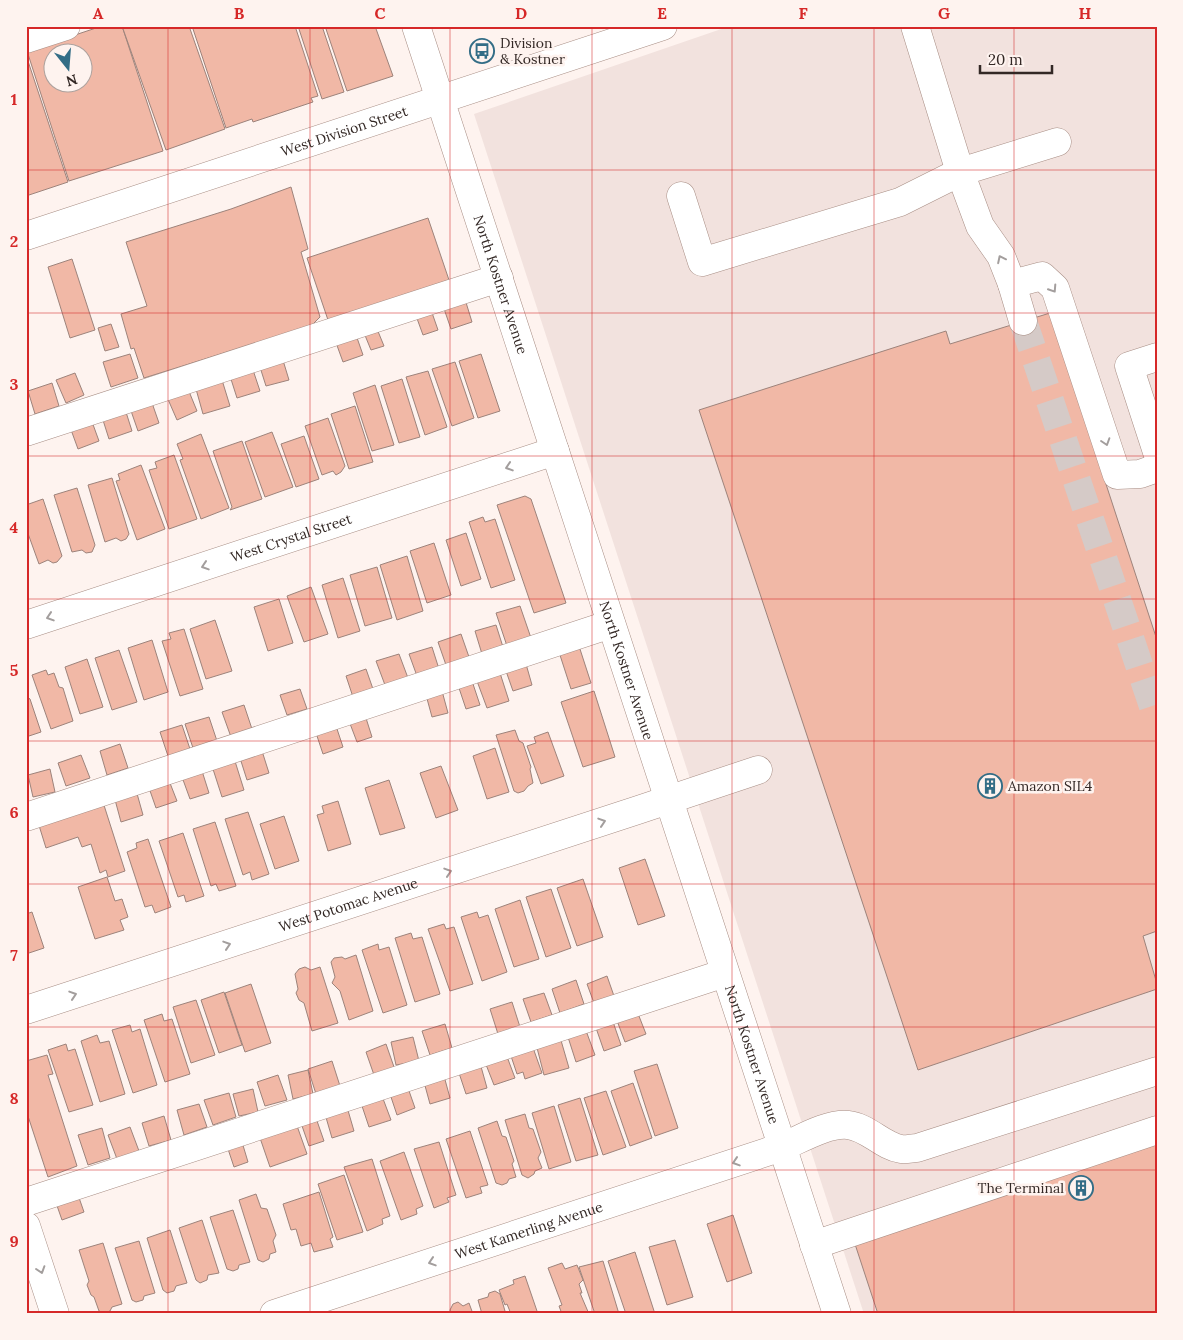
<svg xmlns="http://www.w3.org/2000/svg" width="1183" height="1340" viewBox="0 0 1183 1340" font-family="Lora,serif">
	<rect width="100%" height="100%" fill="#fef3ef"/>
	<polygon fill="#f2e2de" points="730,26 1157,26 1157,1314 864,1314 474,114"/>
	<g fill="#f1b8a6" stroke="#9d837b" fill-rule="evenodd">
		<path d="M102 26H122L163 151 69 181 27 51ZM52 52H82V82H52Z"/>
		<polygon points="122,26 189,26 225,129 166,150"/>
		<polygon points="192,26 295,26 318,96 311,98 313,102 253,122 252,119 226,128"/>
		<polygon points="298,26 322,26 344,92 322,99"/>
		<polygon points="333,26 375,26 393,76 347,91 326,29"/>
		<polygon points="26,55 68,182 26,196"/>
		<polygon points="291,187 308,249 301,252 320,317 311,326 144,378 134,348 131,349 121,314 147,306 126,242 231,209"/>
		<polygon points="428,218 449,280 328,320 307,258"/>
		<polygon points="72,259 95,330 70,338 48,267"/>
		<polygon points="464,296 472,322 451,329 442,303"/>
		<polygon points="430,307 438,330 423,335 415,313"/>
		<polygon points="1050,313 1157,640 1157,931 1143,936 1157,984 1157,989 918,1070 699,410 946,331 950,344"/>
		<polygon points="111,324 119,347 105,351 98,328"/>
		<polygon points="375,324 384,346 371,350 362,328"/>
		<polygon points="355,332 363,355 343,362 335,340"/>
		<polygon points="130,354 138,378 111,387 103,362"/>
		<polygon points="481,354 500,411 478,418 459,361"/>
		<polygon points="282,357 289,380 266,386 259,364"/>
		<polygon points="455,362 474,418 452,426 432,369"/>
		<polygon points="253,370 260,391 237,398 230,376"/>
		<polygon points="428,371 447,427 425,435 406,377"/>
		<polygon points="75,373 84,395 66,403 56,380"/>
		<polygon points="402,379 420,437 399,443 381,386"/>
		<polygon points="222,380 230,406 203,414 196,389"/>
		<polygon points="52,383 59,406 35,414 28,391"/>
		<polygon points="375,385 394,445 372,451 353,393"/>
		<polygon points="188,389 197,411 177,420 167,397"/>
		<polygon points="151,400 159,423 138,431 130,408"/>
		<polygon points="355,406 373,462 349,469 331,414"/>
		<polygon points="125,409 132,431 109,439 102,417"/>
		<polygon points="328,418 345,466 341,472 336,475 333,471 322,475 305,426"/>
		<polygon points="91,419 99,441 78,449 70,427"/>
		<polygon points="272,432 293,487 265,497 245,442"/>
		<polygon points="201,434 229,508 201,519 180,460 183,459 177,444"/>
		<polygon points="304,436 319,479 296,487 281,444"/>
		<polygon points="242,441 262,499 230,510 232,507 213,451"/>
		<polygon points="174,455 197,519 169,529 149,470 157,468 155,462"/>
		<polygon points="141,465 165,529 137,540 116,481 120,480 118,474"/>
		<polygon points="112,478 129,534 126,539 121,541 116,538 105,542 88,485"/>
		<polygon points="77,488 95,545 92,552 86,553 82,550 72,552 54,495"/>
		<polygon points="525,496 531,499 566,603 534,613 497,505"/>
		<polygon points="43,499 62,556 57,562 53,563 48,560 39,564 26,528 26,505"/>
		<polygon points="483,517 485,522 495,519 515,580 491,588 469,522"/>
		<polygon points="466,533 481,579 461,586 446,540"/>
		<polygon points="434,543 451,595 427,603 410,551"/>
		<polygon points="407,556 423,611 397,620 380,565"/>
		<polygon points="377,567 392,618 365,626 350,575"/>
		<polygon points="343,578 360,631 338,638 322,585"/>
		<polygon points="311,587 328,634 304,642 287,596"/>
		<polygon points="279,599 293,643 268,651 254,607"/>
		<polygon points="520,606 531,638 507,646 496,613"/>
		<polygon points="215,620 232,671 206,679 190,629"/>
		<polygon points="496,625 503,647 482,654 475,631"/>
		<polygon points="184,629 203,689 180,696 162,641 171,639 169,633"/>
		<polygon points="461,634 469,657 446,665 438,642"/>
		<polygon points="152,640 168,692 144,700 128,648"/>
		<polygon points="578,643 591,683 571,689 558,649"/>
		<polygon points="432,647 439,669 417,676 409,654"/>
		<polygon points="119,650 137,702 112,710 95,658"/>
		<polygon points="399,654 408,678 385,685 376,661"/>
		<polygon points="87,659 103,707 80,714 65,667"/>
		<polygon points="526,664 532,685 513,691 506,671"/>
		<polygon points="366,669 373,689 353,697 346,676"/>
		<polygon points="46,670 48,675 54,673 59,687 63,688 73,721 51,729 32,675"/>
		<polygon points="500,673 509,701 487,708 477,681"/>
		<polygon points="472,681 480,705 466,709 458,685"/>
		<polygon points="300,689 307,709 287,715 280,695"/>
		<polygon points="442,691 448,713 432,717 426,695"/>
		<polygon points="594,691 615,757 583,767 561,702"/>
		<polygon points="26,696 30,699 41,732 26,737"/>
		<polygon points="244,705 252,729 231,737 222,712"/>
		<polygon points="365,715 372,737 357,742 349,721"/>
		<polygon points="209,717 217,741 193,748 185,724"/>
		<polygon points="182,725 190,749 168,756 160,732"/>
		<polygon points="336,726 343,747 323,754 316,733"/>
		<polygon points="515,730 519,741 523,743 531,767 530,769 533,783 528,786 524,791 518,793 514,791 496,735"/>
		<polygon points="548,732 564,776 541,784 527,746 536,743 534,737"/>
		<polygon points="120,744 128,768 107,775 100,751"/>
		<polygon points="495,748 509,792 487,799 473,756"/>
		<polygon points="262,751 269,773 247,780 240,758"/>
		<polygon points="81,755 90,778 66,786 58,763"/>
		<polygon points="234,758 244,790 222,797 212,766"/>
		<polygon points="441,766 458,810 436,818 420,773"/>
		<polygon points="50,769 55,792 33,797 28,775"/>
		<polygon points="202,771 209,793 190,799 182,777"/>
		<polygon points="168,778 177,801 156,808 148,785"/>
		<polygon points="389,780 405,828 380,835 365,788"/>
		<polygon points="136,790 143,815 121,822 114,796"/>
		<polygon points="102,799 125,871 108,877 106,870 100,873 91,844 82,847 78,837 46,848 37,819"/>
		<polygon points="338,801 351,844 328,851 317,815 324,813 322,806"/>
		<polygon points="248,812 269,874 252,880 250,872 243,875 225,819"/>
		<polygon points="284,816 299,861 275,869 260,824"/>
		<polygon points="215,822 236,886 219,891 216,884 211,886 193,829"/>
		<polygon points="183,833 204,896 186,902 184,895 178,897 159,841"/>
		<polygon points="148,839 171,907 155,913 152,905 145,907 127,852 137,848 136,843"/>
		<polygon points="645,859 665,916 638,925 619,868"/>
		<polygon points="107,877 115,901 122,899 128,917 120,920 124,930 95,939 78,887"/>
		<polygon points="583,879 603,937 577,946 557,888"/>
		<polygon points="551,889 571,948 546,957 526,897"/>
		<polygon points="520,900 539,959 514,967 495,909"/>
		<polygon points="32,912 44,948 26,954 26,914"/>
		<polygon points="477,912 479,918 488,915 507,972 482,981 461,917"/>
		<polygon points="444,924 446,929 454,927 473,984 450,991 428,929"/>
		<polygon points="411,933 413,939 422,937 440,994 415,1002 395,938"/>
		<polygon points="378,944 379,950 389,947 407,1005 383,1013 362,950"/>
		<polygon points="356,955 373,1011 349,1020 340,991 332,983 335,977 331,962 334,958 342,957 345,959"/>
		<polygon points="305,967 311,970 320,967 338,1023 312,1031 304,1003 299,1000 296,993 298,989 295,974 299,969"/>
		<polygon points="607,976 614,996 594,1003 587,984"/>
		<polygon points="576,980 584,1004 560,1013 552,989"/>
		<polygon points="251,984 271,1043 245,1052 225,993"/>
		<polygon points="224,992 242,1045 219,1053 201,1000"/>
		<polygon points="544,993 552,1015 531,1022 523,999"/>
		<polygon points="196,1000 215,1055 191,1063 173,1007"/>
		<polygon points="512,1002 520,1027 498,1034 490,1009"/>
		<polygon points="637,1011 646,1034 625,1042 616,1018"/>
		<polygon points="162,1014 164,1021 172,1019 190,1074 165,1082 144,1020"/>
		<polygon points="612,1019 621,1045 604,1051 595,1025"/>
		<polygon points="445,1024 452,1048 430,1055 422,1031"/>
		<polygon points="130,1025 132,1032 140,1029 157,1085 133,1093 112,1030"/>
		<polygon points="585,1028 595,1055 576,1062 567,1034"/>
		<polygon points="97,1035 100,1043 109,1041 125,1094 100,1102 81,1041"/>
		<polygon points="413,1037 419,1061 396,1065 391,1042"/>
		<polygon points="560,1037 569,1068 544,1075 536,1044"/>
		<polygon points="66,1044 68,1051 75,1049 93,1105 69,1112 48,1050"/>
		<polygon points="386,1044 394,1067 374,1075 366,1052"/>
		<polygon points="532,1045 542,1073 525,1079 523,1072 517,1074 510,1053"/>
		<polygon points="506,1054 515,1078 494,1085 485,1062"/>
		<polygon points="47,1055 53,1074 48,1075 77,1166 48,1177 26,1110 26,1061"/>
		<polygon points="332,1061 340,1086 316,1094 308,1069"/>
		<polygon points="480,1063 487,1088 466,1094 458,1070"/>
		<polygon points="657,1064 678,1128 655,1136 634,1071"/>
		<polygon points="308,1070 313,1094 293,1099 288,1075"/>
		<polygon points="278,1075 287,1100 265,1106 257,1082"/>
		<polygon points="444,1076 450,1098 430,1104 424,1082"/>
		<polygon points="633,1083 652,1138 630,1146 611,1091"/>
		<polygon points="408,1088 415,1108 397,1115 390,1094"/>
		<polygon points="253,1089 258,1112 239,1116 233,1094"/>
		<polygon points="606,1091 626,1147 603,1155 584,1098"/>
		<polygon points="229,1093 236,1117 213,1125 204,1100"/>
		<polygon points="382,1096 391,1120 369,1127 361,1103"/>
		<polygon points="580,1098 598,1155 576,1161 558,1105"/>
		<polygon points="199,1104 207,1127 184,1135 177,1110"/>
		<polygon points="554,1106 571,1162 549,1169 532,1113"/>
		<polygon points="347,1107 354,1131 332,1138 325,1114"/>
		<polygon points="525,1114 529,1128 533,1129 541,1152 538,1158 542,1168 535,1171 534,1174 528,1178 522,1175 505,1120"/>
		<polygon points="164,1116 171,1140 149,1146 142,1123"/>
		<polygon points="316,1118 324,1141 309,1146 301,1123"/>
		<polygon points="497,1121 502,1136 506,1137 514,1161 512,1164 516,1177 509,1179 507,1183 502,1185 496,1183 478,1128"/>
		<polygon points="296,1123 307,1154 270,1167 259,1135"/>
		<polygon points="130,1127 139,1151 117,1159 108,1135"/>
		<polygon points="102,1128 110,1158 88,1165 78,1135"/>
		<polygon points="470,1131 488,1185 480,1187 482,1193 466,1198 446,1139"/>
		<polygon points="1157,1138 1157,1314 878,1314 853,1238"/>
		<polygon points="242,1142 248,1162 234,1167 227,1146"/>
		<polygon points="439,1142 456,1195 447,1198 449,1202 434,1208 414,1149"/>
		<polygon points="404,1152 423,1206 416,1209 417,1214 401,1220 380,1161"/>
		<polygon points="372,1159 390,1216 382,1219 383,1224 367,1231 344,1167"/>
		<polygon points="344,1175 363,1232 337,1240 318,1184"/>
		<polygon points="77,1192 84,1212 62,1220 55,1200"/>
		<polygon points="319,1192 333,1237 330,1239 333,1247 314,1252 311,1243 301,1246 296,1229 291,1230 283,1204"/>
		<polygon points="256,1194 261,1208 267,1209 276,1235 273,1241 276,1252 270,1254 269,1259 263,1262 258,1260 239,1200"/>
		<polygon points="233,1210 250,1262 239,1265 238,1269 233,1271 227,1269 210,1217"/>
		<polygon points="733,1215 752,1273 727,1282 707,1224"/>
		<polygon points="202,1220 219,1273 208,1275 207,1280 200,1283 196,1280 179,1228"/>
		<polygon points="170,1230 187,1283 176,1286 174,1291 167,1293 163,1290 147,1238"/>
		<polygon points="675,1240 693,1297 667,1305 649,1247"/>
		<polygon points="139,1241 155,1293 144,1296 143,1300 136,1302 132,1300 115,1248"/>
		<polygon points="103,1243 122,1304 112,1307 110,1311 104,1313 99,1311 94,1297 91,1295 87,1285 89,1281 79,1250"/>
		<polygon points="635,1252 655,1314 626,1314 608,1261"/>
		<polygon points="603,1261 619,1314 595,1314 579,1267"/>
		<polygon points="562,1263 565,1269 577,1265 583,1280 579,1284 582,1293 580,1293 589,1314 562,1314 559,1306 562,1305 548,1268"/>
		<polygon points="525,1276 538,1314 511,1314 507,1304 505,1305 499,1290 514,1284 513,1280"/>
		<polygon points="495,1291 500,1294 505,1311 502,1312 502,1314 482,1314 478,1300 488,1297 489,1293"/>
		<polygon points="458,1302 463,1306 469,1303 473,1314 451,1314 450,1310 453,1304"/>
	</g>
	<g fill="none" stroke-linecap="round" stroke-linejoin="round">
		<polyline stroke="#d5cac7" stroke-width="28" stroke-dasharray="28 14" stroke-linecap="butt" points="1023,321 1157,718"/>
		<defs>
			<g id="minor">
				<path id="s1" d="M416 26 837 1314"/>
				<polyline points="915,26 960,172 980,226 1001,256 1012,284 1023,321"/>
				<polyline points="26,39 66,26"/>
				<polyline points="681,196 702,262 900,202 960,172 1057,142"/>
				<polyline points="1012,284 1042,276 1055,288 1117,475 1140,474 1157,468"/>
				<polyline points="1157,357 1129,366 1157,452"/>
				<polyline points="26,432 499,278"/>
				<path id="s2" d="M26 625 555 451"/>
				<polyline points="26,817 611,624"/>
				<path id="s3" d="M26 1010 638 810 758 770"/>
				<polyline points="26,1202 725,973"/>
				<polyline points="26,1226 55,1314"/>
				<polyline points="814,1245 1157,1130"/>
				<path id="s4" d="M274 1314 782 1147C801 1139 827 1123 848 1125 868 1127 882 1146 901 1149 906 1150 912 1148 917 1148L1157 1071"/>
			</g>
			<g id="major">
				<path id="s5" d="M26 236 663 26"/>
			</g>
		</defs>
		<use href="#minor" stroke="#a88e85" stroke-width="29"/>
		<use href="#major" stroke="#a88e85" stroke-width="29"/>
		<use href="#minor" stroke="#fff" stroke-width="28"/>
		<use href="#major" stroke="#fff" stroke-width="28"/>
	</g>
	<defs><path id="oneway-chevron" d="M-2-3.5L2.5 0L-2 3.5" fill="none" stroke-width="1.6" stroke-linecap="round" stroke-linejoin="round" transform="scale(1.25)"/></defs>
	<g stroke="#a39e9d">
		<use href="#oneway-chevron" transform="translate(1001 259) rotate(-116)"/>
		<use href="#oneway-chevron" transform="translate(1053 289) rotate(57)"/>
		<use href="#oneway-chevron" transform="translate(1106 442) rotate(72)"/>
		<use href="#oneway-chevron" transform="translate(509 467) rotate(162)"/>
		<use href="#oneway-chevron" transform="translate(205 566) rotate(162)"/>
		<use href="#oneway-chevron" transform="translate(50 617) rotate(162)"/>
		<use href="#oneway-chevron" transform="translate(602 822) rotate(-18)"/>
		<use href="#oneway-chevron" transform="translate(448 872) rotate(-18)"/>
		<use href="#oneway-chevron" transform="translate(227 945) rotate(-18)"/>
		<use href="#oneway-chevron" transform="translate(73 995) rotate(-18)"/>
		<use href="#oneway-chevron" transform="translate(736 1162) rotate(162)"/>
		<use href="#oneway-chevron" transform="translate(432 1262) rotate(162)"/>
		<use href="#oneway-chevron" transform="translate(41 1270) rotate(72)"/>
	</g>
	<path fill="none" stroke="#d62828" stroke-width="1" stroke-opacity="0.55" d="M168 26V1314M310 26V1314M450 26V1314M592 26V1314M732 26V1314M874 26V1314M1014 26V1314M26 170H1157M26 313H1157M26 456H1157M26 599H1157M26 741H1157M26 884H1157M26 1027H1157M26 1170H1157"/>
	<defs>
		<symbol id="bus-ring" viewBox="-11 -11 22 22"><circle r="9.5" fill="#fef3ef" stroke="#336d86" stroke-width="1.5"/><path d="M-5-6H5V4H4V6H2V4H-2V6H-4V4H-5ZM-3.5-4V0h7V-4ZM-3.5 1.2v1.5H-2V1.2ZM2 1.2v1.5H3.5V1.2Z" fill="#336d86"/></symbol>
		<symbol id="building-ring" viewBox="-11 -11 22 22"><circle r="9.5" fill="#fef3ef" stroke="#336d86" stroke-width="1.5"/><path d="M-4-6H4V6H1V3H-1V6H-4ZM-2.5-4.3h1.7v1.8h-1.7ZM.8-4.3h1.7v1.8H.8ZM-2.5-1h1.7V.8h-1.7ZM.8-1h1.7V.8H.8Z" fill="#336d86"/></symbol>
	</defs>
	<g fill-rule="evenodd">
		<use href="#bus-ring" x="468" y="37" width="28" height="28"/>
		<use href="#building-ring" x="976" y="772" width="28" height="28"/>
		<use href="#building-ring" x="1067" y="1174" width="28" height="28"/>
	</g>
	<g text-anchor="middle" stroke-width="5" stroke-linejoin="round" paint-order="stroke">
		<g font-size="14" fill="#332825" stroke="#fef3ef" text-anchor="start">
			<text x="500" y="48">Division<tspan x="500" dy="16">&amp; Kostner</tspan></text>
			<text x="1008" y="791">Amazon SIL4</text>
			<text x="1064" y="1193" text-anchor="end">The Terminal</text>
		</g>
		<g font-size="14" fill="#332825" stroke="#fef3ef">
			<text dy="5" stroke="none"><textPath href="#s5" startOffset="335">West Division Street</textPath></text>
			<text dy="5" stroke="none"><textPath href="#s1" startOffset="272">North Kostner Avenue</textPath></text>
			<text dy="5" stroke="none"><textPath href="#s2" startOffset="279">West Crystal Street</textPath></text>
			<text dy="5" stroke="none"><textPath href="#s1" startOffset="678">North Kostner Avenue</textPath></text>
			<text dy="5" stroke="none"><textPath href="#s3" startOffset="339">West Potomac Avenue</textPath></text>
			<text dy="5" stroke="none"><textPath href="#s1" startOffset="1082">North Kostner Avenue</textPath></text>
			<text dy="5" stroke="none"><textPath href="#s4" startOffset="268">West Kamerling Avenue</textPath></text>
		</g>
	</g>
	<rect width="1183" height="1340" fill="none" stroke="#fef3ef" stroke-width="55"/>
	<g transform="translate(68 68) rotate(163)"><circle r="24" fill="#fef3ef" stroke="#ada29e"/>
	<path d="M0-4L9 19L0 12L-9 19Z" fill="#336d86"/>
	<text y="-8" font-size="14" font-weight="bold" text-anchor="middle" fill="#332825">N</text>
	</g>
	<path d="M980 65v8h72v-8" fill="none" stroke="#332825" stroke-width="2.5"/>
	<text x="988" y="65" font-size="15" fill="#332825" stroke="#fef3ef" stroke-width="4" paint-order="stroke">20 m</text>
	<rect x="28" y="28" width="1128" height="1284" fill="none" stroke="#d62828" stroke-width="2"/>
	<g font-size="16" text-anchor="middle" font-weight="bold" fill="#d62828">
		<text x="98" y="19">A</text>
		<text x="239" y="19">B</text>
		<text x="380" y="19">C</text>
		<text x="521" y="19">D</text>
		<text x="662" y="19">E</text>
		<text x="803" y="19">F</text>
		<text x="944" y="19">G</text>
		<text x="1085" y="19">H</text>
		<text x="14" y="105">1</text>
		<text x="14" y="247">2</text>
		<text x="14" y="390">3</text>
		<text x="14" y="533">4</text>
		<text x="14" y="676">5</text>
		<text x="14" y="818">6</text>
		<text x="14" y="961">7</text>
		<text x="14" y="1104">8</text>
		<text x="14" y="1247">9</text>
	</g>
</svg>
